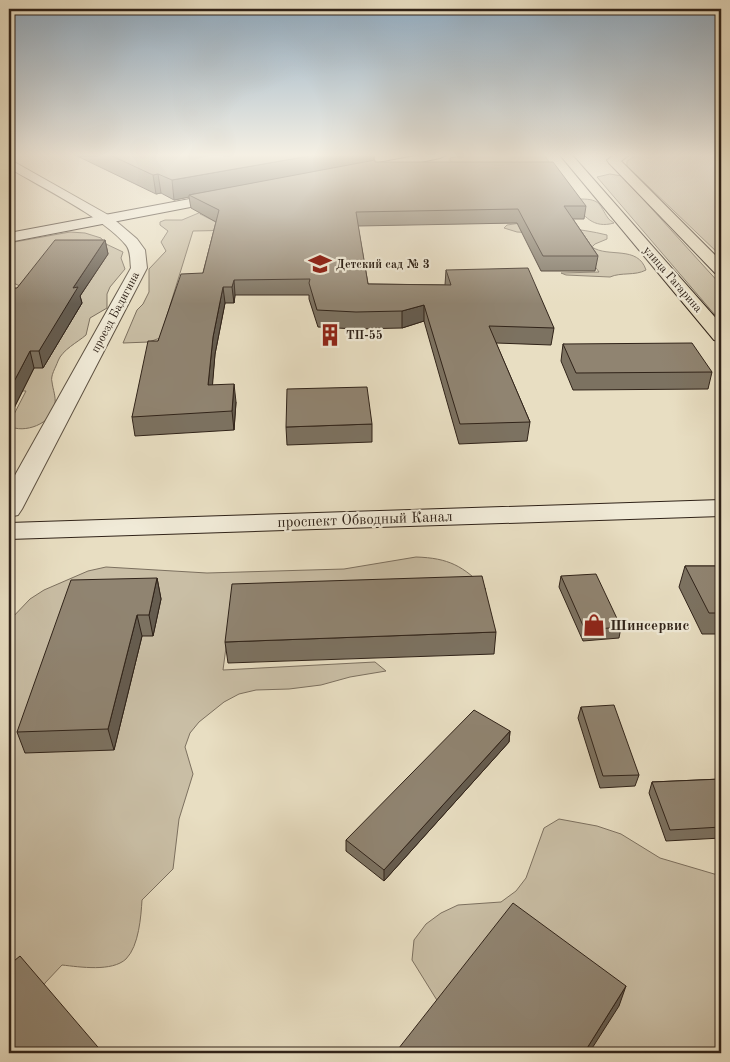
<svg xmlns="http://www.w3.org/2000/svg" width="730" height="1062" viewBox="0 0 730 1062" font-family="'Old Standard TT',serif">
	<rect width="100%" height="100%" fill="#e8dec2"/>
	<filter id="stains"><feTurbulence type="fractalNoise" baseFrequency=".004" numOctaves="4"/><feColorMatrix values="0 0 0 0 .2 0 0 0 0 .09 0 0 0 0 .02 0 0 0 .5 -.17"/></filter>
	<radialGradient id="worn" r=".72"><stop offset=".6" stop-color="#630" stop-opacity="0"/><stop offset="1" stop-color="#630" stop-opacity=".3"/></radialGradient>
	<g fill="#c9bea5" stroke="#7c705f">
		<polygon points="466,155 544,155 549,162 451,164 453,162 450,161 450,158"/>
		<polygon points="637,155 721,155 721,256 627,166 627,161"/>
		<polygon points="610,174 622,176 721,285 721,322 597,177"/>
		<polygon points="279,197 200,214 224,226 290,229 193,231 160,338 149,342 123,343 137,310 143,304 149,292 149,269 166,251 161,242 168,231 160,225 160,222 165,220 182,220 201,212"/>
		<path d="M581 199C601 199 599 205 608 218 609 220 612 221 614 223 593 229 584 216 573 202Z"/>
		<path d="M521 223C550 227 579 228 607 235V239L595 244 592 247C608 258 638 245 646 270 635 276 621 272 610 277L566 275 561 273 599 272 572 235 517 232 504 228 507 225Z"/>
		<path d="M70 232 85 233 101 238 106 244 123 252 121 258 125 269 110 287 107 294V308L90 318 86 335C78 342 62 350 58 361 56 367 50 376 52 382 53 390 56 396 55 405 52 424 24 434 9 426V424L26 391H9L20 286 9 281V243Z"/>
		<path d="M416 557C449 558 463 566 486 589L477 594 232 602 223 670 375 662 386 671 350 677 321 685 289 689 256 690 239 694 224 702 199 722 190 733 185 747 193 774 179 819 173 869 142 900C141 916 139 946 126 959 112 972 80 967 62 965L45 983 36 1006 9 995V621L30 599 44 590 88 571 106 567 207 573 344 569Z"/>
		<polygon points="559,819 597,826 621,834 660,858 721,876 721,1053 430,1053 448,1018 412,960 414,940 426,924 441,913 458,905 501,902 516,891 526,878 544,828"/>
	</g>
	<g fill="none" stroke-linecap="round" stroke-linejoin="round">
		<defs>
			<path id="street" d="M9 159 110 216 137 239 145 250 147 268 22 509 18 515 9 517V486L131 268C130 261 131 251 126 245 104 218 41 187 9 168Z"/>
			<g id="secondary">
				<polygon points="421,155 446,155 440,158 367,173 361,169 367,165"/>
				<polygon points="227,192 232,193 234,196 232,199 9,242 9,233"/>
				<polygon points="721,500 721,516 9,539 9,523"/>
			</g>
			<g id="primary">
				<polygon points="560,155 572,155 721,324 721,342 714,340"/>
				<polygon points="614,155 629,155 621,161 721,261 721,275 715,273 609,163 607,160"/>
			</g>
		</defs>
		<use href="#street" stroke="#5e5243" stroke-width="2"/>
		<use href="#secondary" stroke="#302319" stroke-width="2"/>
		<use href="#primary" stroke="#302319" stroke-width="2"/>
		<use href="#street" fill="#f0ead7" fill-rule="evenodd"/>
		<use href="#secondary" fill="#f0ead7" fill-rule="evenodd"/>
		<use href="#primary" fill="#e8dec2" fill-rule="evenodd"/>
	</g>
	<g fill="#7c7261" stroke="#302319">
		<polygon points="75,155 374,155 374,161 375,162 586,206 584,219 573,219 598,256 595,271 541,271 517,223 358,226 368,284 445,285 446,270 554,328 551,345 496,343 530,422 527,441 459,444 424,321 402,328 356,329 318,327 309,299 309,295 235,295 234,303 225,303 215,354 212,385 236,402 234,430 135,436 132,417 158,341 203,273 216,222 191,208 189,197 174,200 161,193 156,194"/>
		<polygon points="105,240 108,254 80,296 82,303 43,368 34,368 9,418 9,294 17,288"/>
		<polygon points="563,344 712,372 708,389 573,390 561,361"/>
		<polygon points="372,424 372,442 287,445 286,427"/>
		<polygon points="685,566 721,566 721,634 702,634 679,587"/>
		<polygon points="561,576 621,627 619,638 583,641 559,587"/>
		<polygon points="157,578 161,599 153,636 142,636 114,750 25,753 17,732"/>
		<polygon points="496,632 494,654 228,663 225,642"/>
		<polygon points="581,707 639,775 635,786 600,788 578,718"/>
		<polygon points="510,731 509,742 384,881 346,851 346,840"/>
		<polygon points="721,779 721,838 666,841 649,793 652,782"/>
	</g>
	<g fill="#655c4f" stroke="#302319">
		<polygon points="315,155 374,155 374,162 189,195 189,197 174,200 172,180"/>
		<polygon points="158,174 161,193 156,194 153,175"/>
		<polygon points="105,240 108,254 80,296 82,303 43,368 39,351 73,288"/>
		<polygon points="234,280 235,295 234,303 232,287"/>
		<polygon points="223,287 225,303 215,354 211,404 208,385 213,337"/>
		<polygon points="424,305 424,321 402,328 402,311"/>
		<polygon points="30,351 34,368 9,418 9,391"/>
		<polygon points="234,384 236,402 234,430 232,411"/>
		<polygon points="157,578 161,599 153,636 149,615"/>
		<polygon points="137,615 142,636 114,750 108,729"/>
		<polygon points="510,731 509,742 384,881 384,870"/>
		<polygon points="626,986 619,1006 589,1053 584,1053"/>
	</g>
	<g fill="#908471" stroke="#302319">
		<polygon points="110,155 315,155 172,180 158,174 153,175"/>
		<polygon points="375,160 375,162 553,162 586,206 564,206 598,256 543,256 518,209 356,212 368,284 451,285 446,270 528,268 554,328 489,326 530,422 460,424 424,305 402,311 356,312 317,310 309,283 310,279 234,280 232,287 223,287 213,337 208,385 234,384 232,411 132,417 148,341 158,341 181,274 203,273 219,210 189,195"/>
		<polygon points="55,240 105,240 73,288 78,287 39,351 30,351 9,391 9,294 13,288 17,288"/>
		<polygon points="692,343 712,372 576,373 563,344"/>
		<polygon points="367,387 372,424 286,427 287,389"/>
		<polygon points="685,566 721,566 721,613 709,613"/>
		<polygon points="596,574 621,627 585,630 561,576"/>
		<polygon points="482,576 496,632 225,642 232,584"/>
		<polygon points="157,578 149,615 137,615 108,729 17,732 71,580"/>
		<polygon points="614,705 639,775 603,776 581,707"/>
		<polygon points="474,710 510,731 384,870 346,840"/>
		<polygon points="721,779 721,827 670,830 652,782"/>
		<polygon points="513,903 626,986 584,1053 395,1053"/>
		<polygon points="20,956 103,1053 9,1053 9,965"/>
	</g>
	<linearGradient id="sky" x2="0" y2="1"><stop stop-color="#8fabc2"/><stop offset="0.51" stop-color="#f5f0e4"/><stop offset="1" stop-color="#f5f0e4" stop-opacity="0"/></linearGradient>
	<rect width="730" height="304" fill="url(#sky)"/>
	<defs>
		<symbol id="school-bare" viewBox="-9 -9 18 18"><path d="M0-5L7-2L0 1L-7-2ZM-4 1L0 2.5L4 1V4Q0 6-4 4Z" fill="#8f2418" stroke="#f0ead7" stroke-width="2.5" paint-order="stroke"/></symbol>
		<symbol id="building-bare" viewBox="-9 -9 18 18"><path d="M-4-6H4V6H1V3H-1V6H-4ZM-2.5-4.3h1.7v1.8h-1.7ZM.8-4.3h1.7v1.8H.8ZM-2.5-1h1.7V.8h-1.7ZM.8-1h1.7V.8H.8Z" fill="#8f2418" stroke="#f0ead7" stroke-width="2.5" paint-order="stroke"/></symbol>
		<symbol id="shop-bare" viewBox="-9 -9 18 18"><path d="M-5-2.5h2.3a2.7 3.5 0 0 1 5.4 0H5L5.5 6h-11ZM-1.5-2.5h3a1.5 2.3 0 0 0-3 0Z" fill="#8f2418" stroke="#f0ead7" stroke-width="2.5" paint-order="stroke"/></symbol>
	</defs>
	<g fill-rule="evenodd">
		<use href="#school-bare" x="304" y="248" width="32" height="32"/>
		<use href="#building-bare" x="314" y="319" width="32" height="32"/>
		<use href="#shop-bare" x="578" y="609" width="32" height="32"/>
	</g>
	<g text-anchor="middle" stroke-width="4.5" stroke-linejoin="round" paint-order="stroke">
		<g font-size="12" font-weight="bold" fill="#302319" stroke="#f0ead7" text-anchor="start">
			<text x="336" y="268">Детский сад № 3</text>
			<text x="346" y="339">ТП-55</text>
		</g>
		<g font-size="12" fill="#302319" stroke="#f0ead7">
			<text transform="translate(673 279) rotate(49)" y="4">улица Гагарина</text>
			<text transform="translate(115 312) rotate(-62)" y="4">проезд Бадигина</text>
		</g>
		<g font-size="15" fill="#302319" stroke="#f0ead7">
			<text transform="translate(365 519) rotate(-2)" y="5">проспект Обводный Канал</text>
		</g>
		<g font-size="15" font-weight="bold" fill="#302319" stroke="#f0ead7" text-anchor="start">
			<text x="610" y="630">Шинсервис</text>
		</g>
	</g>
	<rect width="730" height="1062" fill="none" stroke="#e8dec2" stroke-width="30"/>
	<rect x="10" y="10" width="710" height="1042" fill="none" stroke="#302319" stroke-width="2.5"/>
	<rect x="15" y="15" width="700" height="1032" fill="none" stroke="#302319"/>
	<rect width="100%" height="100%" filter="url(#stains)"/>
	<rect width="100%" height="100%" fill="url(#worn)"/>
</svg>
